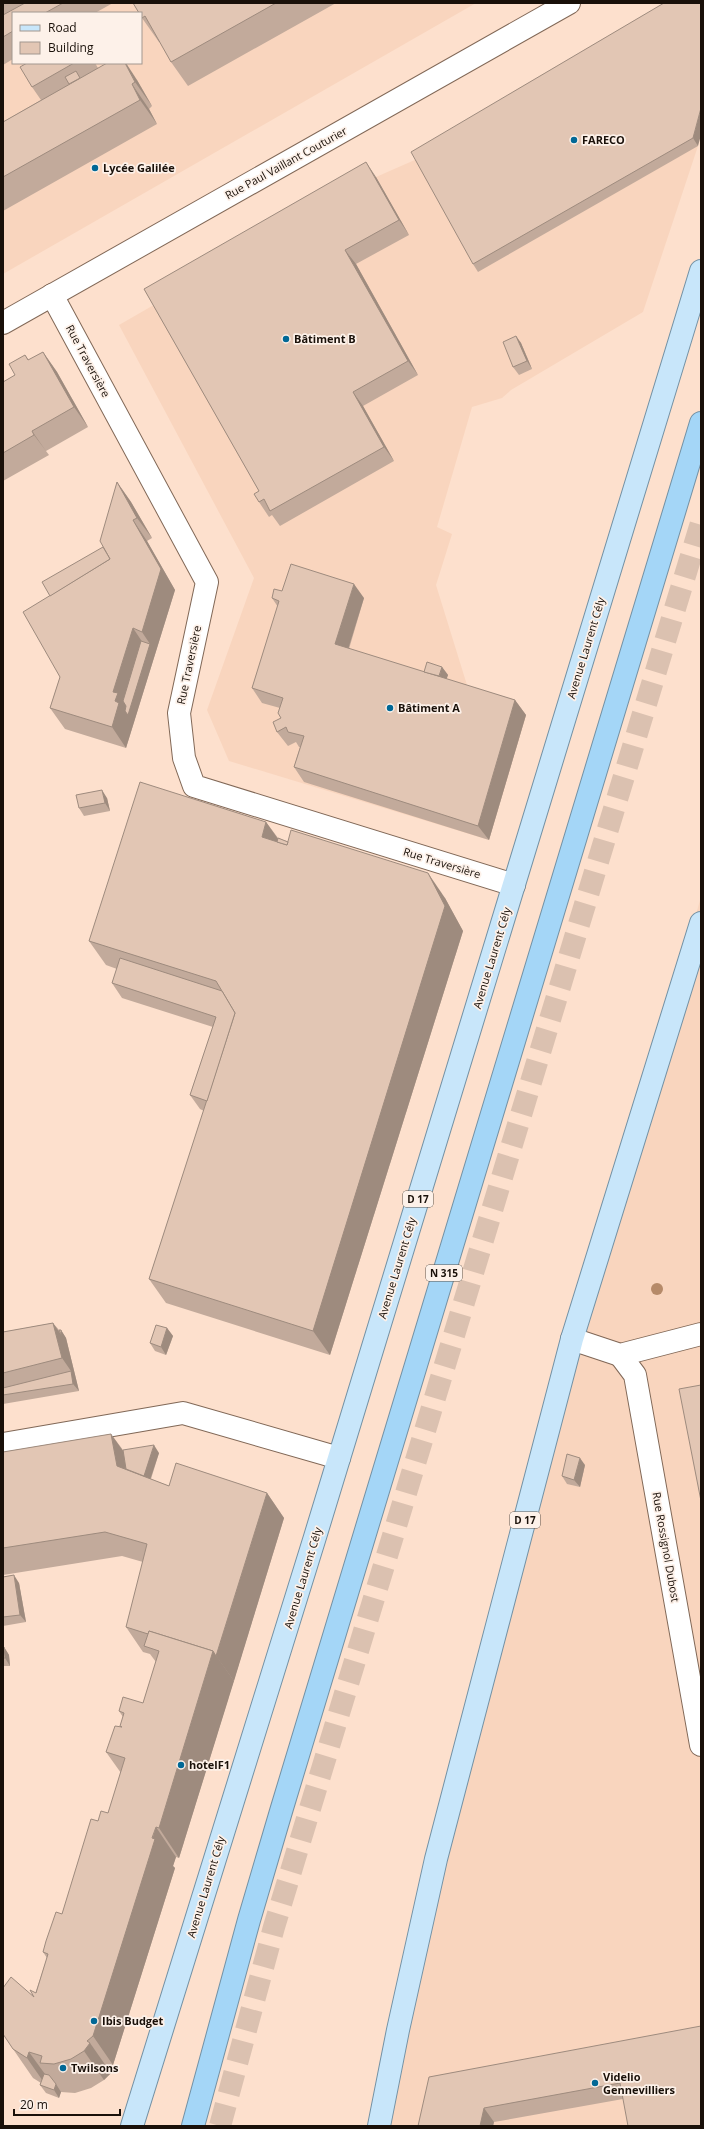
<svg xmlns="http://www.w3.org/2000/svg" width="704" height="2129" viewBox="0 0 704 2129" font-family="'Open Sans',sans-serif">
	<rect width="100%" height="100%" fill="#fde0cd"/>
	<g fill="#f9d5be" fill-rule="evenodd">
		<path d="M3 3H476L3 274ZM13 13H141V63H13Z"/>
		<polygon points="698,146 643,312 511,390 502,398 472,407 437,527 452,534 436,585 471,698 526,715 489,840 229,761 207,710 254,578 119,325 376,177 417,159"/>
		<polygon points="701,897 701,2126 387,2126 479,1695 572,1339"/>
	</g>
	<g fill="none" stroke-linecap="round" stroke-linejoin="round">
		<polyline stroke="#dbc1b0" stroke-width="22" stroke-dasharray="22 11" stroke-linecap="butt" points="220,2126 274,1927 701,523"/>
		<defs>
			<g id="street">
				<polyline points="52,295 207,582 179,713 184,758 194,786 514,885"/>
				<polyline points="3,323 569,3"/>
				<polyline points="572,1339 620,1355 701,1334"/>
				<polyline points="620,1355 635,1375 701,1745"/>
				<polyline points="3,1444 183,1413 339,1458"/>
			</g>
			<g id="primary">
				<polyline points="132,2126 315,1537 701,271"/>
				<polyline points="379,2126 398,2030 436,1859 572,1339 701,923"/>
			</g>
			<polyline id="highway" points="193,2126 249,1920 282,1808 701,423"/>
		</defs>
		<use href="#street" stroke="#816857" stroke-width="24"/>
		<use href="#primary" stroke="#7391a4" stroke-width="24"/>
		<use href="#highway" stroke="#7391a4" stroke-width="24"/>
		<use href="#street" stroke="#fff" stroke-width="22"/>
		<use href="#primary" stroke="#c8e6fa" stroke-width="22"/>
		<use href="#highway" stroke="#a4d6f7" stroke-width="22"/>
	</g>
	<circle fill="#b68a69" cx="657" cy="1289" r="6"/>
	<g fill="#c2aa9b">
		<polygon points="3,3 113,3 95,13 13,13 13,59 3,65"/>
		<polygon points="133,3 336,3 188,86 171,62 160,42 159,42 142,18"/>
		<polygon points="664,3 698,146 478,272 473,264"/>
		<polygon points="27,63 95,63 98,68 137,80 152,106 149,109 157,124 3,211 3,122 41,100 32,87"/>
		<polygon points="376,177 409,235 356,264 418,375 363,406 394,461 280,526 272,515 269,517 259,502 259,491 144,289"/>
		<polygon points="516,336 521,343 532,369 519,375 513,367"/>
		<polygon points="43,352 57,372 88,427 46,451 49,455 3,481 3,382 15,375 25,355 29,360"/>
		<polygon points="117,482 131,502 152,538 147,541 175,590 126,748 65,729 50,708 60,677 50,596 103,547"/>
		<polygon points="282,591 364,598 349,649 424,672 442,667 448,675 446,679 515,700 526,715 489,840 304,782 294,767 300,747 299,747 296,742 288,746 277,732 281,718 280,708 262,703 252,688 278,607 272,598"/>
		<polygon points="107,798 110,811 84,816 79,808"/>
		<polygon points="266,822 278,838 445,898 463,931 330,1355 166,1303 149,1279 204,1111 200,1109 190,1095 213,1027 122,998 112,983 117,969 106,965 89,941"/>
		<polygon points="53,1323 59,1330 61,1330 66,1338 79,1391 3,1404 3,1332"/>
		<polygon points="167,1328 173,1336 166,1355 155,1351 150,1343"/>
		<polygon points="111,1434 123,1450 159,1453 151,1479 169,1486 267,1493 284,1518 179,1858 176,1857 173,1866 175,1868 113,2065 108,2069 111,2073 104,2080 91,2088 75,2093 61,2092 59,2098 46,2093 40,2085 41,2083 33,2078 13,2049 34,1997 47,1958 43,1952 62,1914 98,1821 108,1813 121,1773 106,1752 121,1727 123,1717 119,1711 143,1703 156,1662 150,1654 143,1652 126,1627 143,1562 122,1556 3,1575 3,1452"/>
		<polygon points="585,1465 580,1487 567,1484 562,1476"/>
		<polygon points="3,1577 19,1583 26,1622 3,1626"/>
		<polygon points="3,1647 4,1647 9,1655 10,1666 3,1666"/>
		<polygon points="701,2026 623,2099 494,2122 493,2126 418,2126"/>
	</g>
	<g fill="#9e8b7e">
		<polygon points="125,63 126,63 137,80 152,106 135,82"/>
		<polygon points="132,84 149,109 157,124 140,100"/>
		<polygon points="701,108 701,135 698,146 693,138"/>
		<polygon points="366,162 376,177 409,235 399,220"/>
		<polygon points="345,250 356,264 418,375 408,361"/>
		<polygon points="516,336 521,343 532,369 527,361"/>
		<polygon points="43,352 57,372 88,427 74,407"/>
		<polygon points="353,392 363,406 394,461 384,447"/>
		<polygon points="32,431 46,451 49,455 34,435"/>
		<polygon points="117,482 131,502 152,538 137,518"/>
		<polygon points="133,520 147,541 175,590 126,748 112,727 115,701 113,692 133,628 147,649 150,644 142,632"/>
		<polygon points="354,584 364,598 345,659 335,644"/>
		<polygon points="442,667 448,675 443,690 438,682"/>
		<polygon points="515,700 526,715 489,840 478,826"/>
		<polygon points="102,790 107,798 110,811 105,803"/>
		<polygon points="266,822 283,846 262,837"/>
		<polygon points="428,873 445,898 463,931 330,1355 313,1331"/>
		<polygon points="53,1323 62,1336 61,1330 66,1338 79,1391 73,1384 71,1371 62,1358"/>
		<polygon points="167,1328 173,1336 166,1355 161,1347"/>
		<polygon points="111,1434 128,1458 128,1482 117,1466"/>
		<polygon points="154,1445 159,1453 145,1495 140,1487"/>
		<polygon points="580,1458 585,1465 580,1487 574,1480"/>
		<polygon points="267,1493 284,1518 234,1681 216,1656"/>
		<polygon points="14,1575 19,1583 26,1622 20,1615"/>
		<polygon points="4,1647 9,1655 10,1666 5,1658"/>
		<polygon points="213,1651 234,1681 179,1858 159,1828"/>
		<polygon points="156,1827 176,1857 173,1866 175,1868 113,2065 93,2036"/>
		<polygon points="90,2043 111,2073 104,2080 84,2051"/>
		<polygon points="29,2052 50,2081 47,2087 27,2058"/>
		<polygon points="56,2084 61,2092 59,2098 54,2090"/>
		<polygon points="484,2108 494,2122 493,2126 480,2126"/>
	</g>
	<g fill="#e2c6b4" stroke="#9e8b7e">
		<polygon points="25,3 63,3 45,13 13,13 13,31 3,37 3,15"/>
		<polygon points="133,3 276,3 171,62 145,16 142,18 141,17 141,13 139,13"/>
		<polygon points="664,3 701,3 701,108 693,138 473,264 411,152"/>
		<polygon points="27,63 74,63 32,87 20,67"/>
		<polygon points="107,63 125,63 135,82 132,84 140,100 3,177 3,122"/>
		<polygon points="76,71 80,78 69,84 65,77"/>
		<polygon points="366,162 399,220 345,250 408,361 353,392 384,447 270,511 264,499 259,502 254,494 259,491 144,289"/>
		<polygon points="516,336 527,361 513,367 503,342"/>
		<polygon points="43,352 74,407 32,431 34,435 3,453 3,382 15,375 9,364 25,355 28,360"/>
		<polygon points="117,482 137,518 133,520 161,569 142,632 133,628 113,692 118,693 115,701 119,703 112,727 50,708 60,677 23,612 110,559 100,541"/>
		<polygon points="103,547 110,559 50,596 42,582"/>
		<polygon points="291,564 354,584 335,644 515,700 478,826 294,767 304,736 288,732 286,727 277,732 273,722 281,718 278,713 283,698 252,688 279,601 272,598 274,589 282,591"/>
		<polygon points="141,641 150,644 128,715 125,711 126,706 123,701"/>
		<polygon points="427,662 442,667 439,676 424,672"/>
		<polygon points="140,782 266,822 262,837 287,845 291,830 428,873 445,906 313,1331 149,1279 235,1013 216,981 89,941"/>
		<polygon points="102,790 105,803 79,808 76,795"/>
		<polygon points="278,838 288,842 287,845 277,842"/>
		<polygon points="120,958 222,991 235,1013 207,1101 190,1095 216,1017 112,983"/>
		<polygon points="53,1323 62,1358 3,1373 3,1332"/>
		<polygon points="156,1325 167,1328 161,1347 150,1343"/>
		<polygon points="59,1330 61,1330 62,1336"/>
		<polygon points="71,1371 73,1384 3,1395 3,1388"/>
		<polygon points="701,1385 701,1501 679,1389"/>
		<polygon points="111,1434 117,1466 169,1486 176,1463 267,1493 216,1656 213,1651 149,1631 148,1634 126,1627 147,1544 105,1532 3,1548 3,1452"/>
		<polygon points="154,1445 144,1476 126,1469 123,1450"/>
		<polygon points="567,1454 580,1458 574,1480 562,1476"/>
		<polygon points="14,1575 20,1615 3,1617 3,1577"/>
		<polygon points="149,1631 213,1651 159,1828 156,1827 152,1838 155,1839 93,2036 87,2041 90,2043 84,2051 71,2059 54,2064 40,2063 42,2056 29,2052 27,2058 13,2049 3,2034 3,1988 11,1977 34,1997 30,1990 36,1993 48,1954 43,1952 46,1941 56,1912 62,1914 91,1819 98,1821 101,1811 108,1813 125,1758 106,1752 115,1726 122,1727 120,1726 124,1713 119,1711 123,1697 143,1703 159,1651 144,1646"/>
		<polygon points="3,1647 4,1647 5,1658 3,1658"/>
		<polygon points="701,2026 701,2126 628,2126 620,2083 484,2108 480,2126 418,2126 429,2077"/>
		<polygon points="44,2074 49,2075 56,2084 54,2090 40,2085"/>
	</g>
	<g fill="#016896" stroke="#fdf1e9" stroke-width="1.5">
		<circle cx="574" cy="140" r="4"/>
		<circle cx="95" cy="168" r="4"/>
		<circle cx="286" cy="339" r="4"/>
		<circle cx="390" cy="708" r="4"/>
		<circle cx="181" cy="1765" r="4"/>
		<circle cx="94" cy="2021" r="4"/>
		<circle cx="63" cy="2068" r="4"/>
		<circle cx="595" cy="2083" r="4"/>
	</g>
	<g text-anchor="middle" stroke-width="3.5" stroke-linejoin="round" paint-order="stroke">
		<g fill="#fdf1e9" stroke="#5d544c" stroke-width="1">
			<rect x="403" y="1191" width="30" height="16" rx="3"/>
			<rect x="426" y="1265" width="36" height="16" rx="3"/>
			<rect x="510" y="1512" width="30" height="16" rx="3"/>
		</g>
		<g font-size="10" font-weight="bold" fill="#191009">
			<text x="418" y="1203">D 17</text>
			<text x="444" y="1277">N 315</text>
			<text x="525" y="1524">D 17</text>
		</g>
		<g font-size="11" font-weight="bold" fill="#191009" stroke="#fdf1e9" text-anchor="start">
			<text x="582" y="144">FARECO</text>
			<text x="103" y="172">Lycée Galilée</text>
			<text x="294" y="343">Bâtiment B</text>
			<text x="398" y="712">Bâtiment A</text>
			<text x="189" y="1769">hotelF1</text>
			<text x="102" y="2025">Ibis Budget</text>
			<text x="71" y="2072">Twilsons</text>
			<text x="603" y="2081">Videlio<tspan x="603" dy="13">Gennevilliers</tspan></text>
		</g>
		<g font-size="11" fill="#191009" stroke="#fdf1e9">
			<text transform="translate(286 163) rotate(-29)" y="4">Rue Paul Vaillant Couturier</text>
			<text transform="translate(88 361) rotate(62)" y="4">Rue Traversière</text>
			<text transform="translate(586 648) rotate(-73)" y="4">Avenue Laurent Cély</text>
			<text transform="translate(189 665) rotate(-78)" y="4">Rue Traversière</text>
			<text transform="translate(442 863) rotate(17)" y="4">Rue Traversière</text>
			<text transform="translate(492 958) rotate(-73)" y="4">Avenue Laurent Cély</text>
			<text transform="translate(397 1268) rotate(-73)" y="4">Avenue Laurent Cély</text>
			<text transform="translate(666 1547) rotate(80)" y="4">Rue Rossignol Dubost</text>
			<text transform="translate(303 1578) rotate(-73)" y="4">Avenue Laurent Cély</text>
			<text transform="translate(206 1887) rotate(-73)" y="4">Avenue Laurent Cély</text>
		</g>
	</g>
	<rect width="704" height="2129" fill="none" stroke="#191009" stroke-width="8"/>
	<rect x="12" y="12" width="130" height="52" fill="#fdf1e9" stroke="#a2978f"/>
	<rect x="20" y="25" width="20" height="6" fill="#c8e6fa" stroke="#a2978f"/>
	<text x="48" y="32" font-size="12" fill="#191009">Road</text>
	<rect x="20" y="42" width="20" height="12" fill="#e2c6b4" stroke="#a2978f"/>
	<text x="48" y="52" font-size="12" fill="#191009">Building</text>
	<path d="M14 2109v6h106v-6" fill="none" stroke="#191009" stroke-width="2"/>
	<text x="20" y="2109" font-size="12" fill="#191009" stroke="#fdf1e9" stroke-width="3" paint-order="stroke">20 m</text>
</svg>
